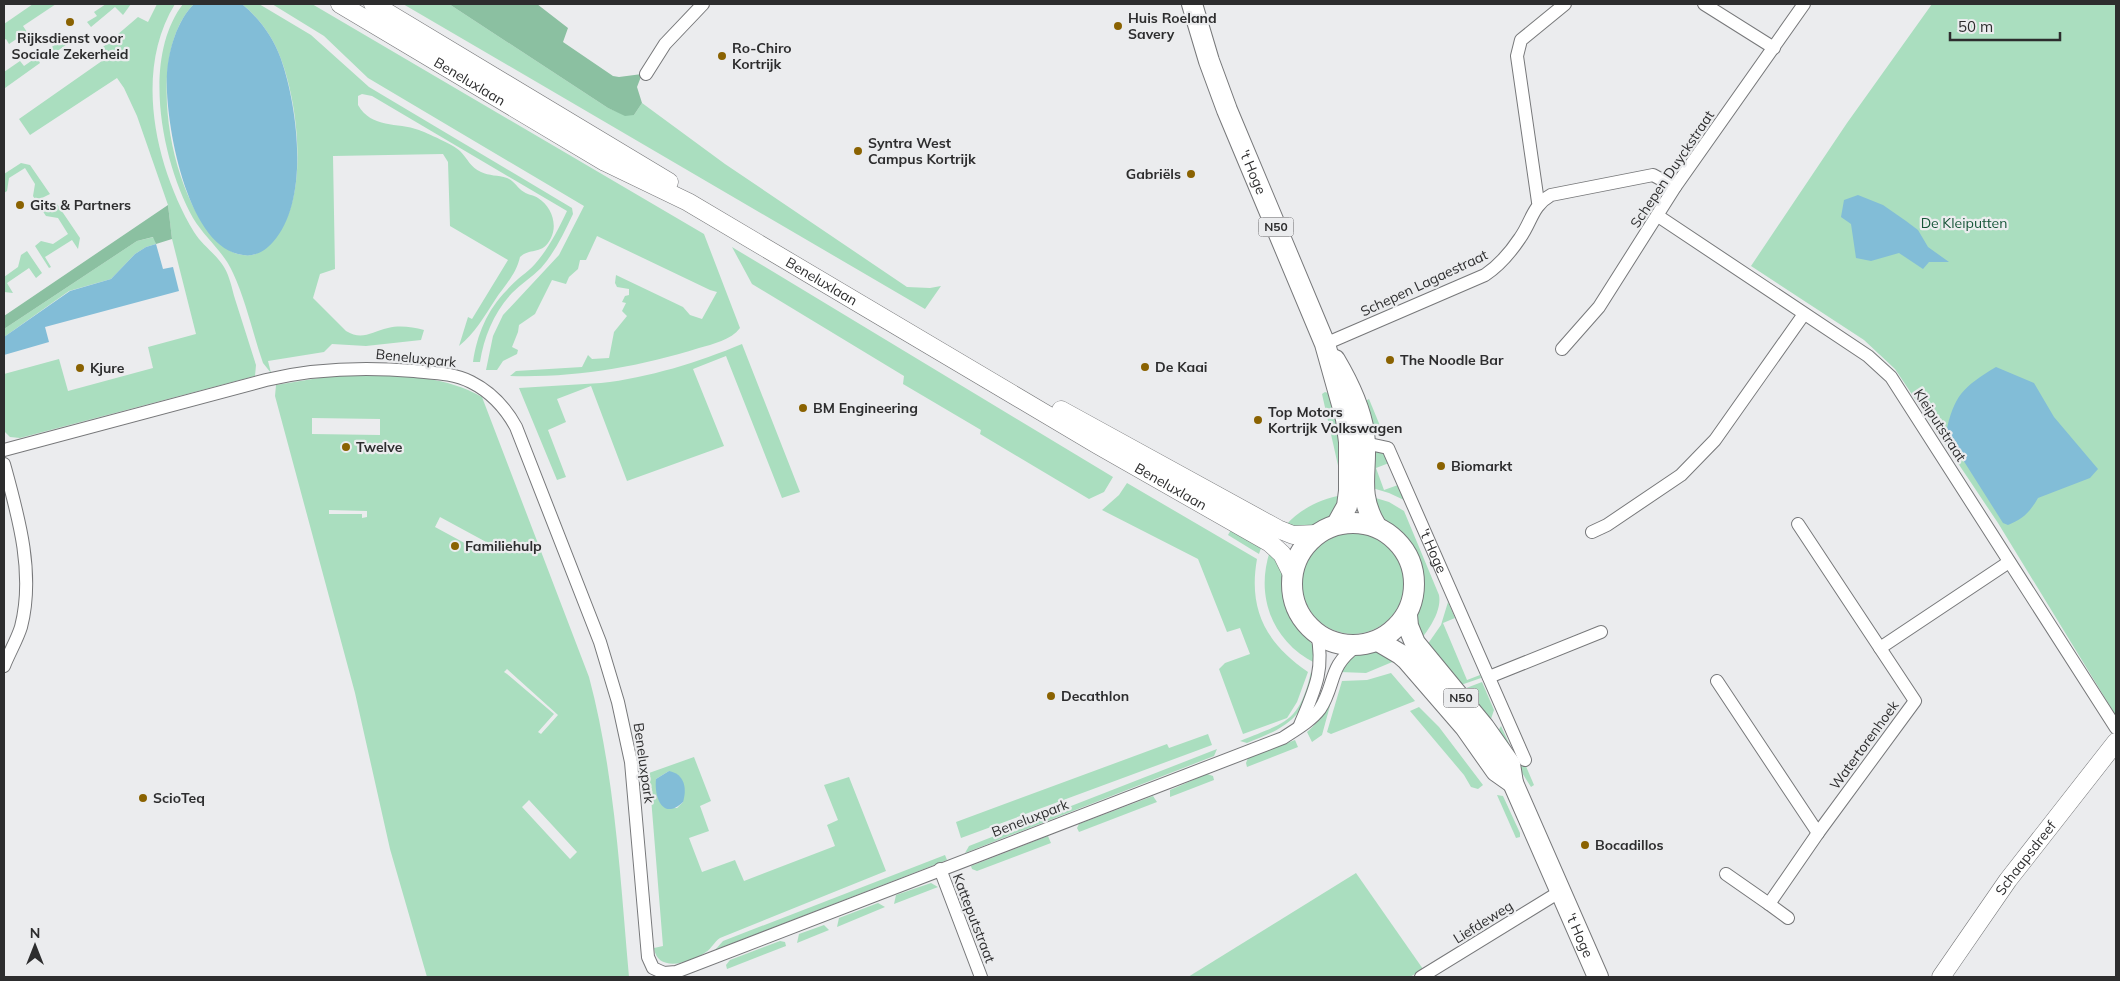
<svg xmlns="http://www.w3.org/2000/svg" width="2120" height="981" viewBox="0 0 2120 981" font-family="Mulish,sans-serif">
	<rect width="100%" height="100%" fill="#ebecee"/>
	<g fill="#aadebf" fill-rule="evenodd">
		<polygon points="33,4 56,4 23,26 27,32 9,44 6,39 4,40 4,24"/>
		<polygon points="106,4 131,4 123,15 115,7 91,27 87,22 97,16 94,12"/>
		<path d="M157 4H175C133 72 156 168 194 232 202 245 216 254 224 267 230 277 232 289 235 299 242 321 249 343 256 365L255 376 20 438 10 437 4 431V374L59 359 68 391 153 368 148 347 196 334 172 239 168 205 137 116 124 88 117 78 30 135 19 119 109 56 103 47 138 17 148 22Z"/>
		<path d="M183 4H194C144 54 169 194 217 240 225 247 232 254 243 255 256 257 263 250 272 241 310 202 299 107 281 59 273 37 260 19 242 4H259L311 35 369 87 572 208 573 214C564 233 555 252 541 268 532 277 521 284 512 293 494 312 484 337 480 362H473C477 335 487 310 507 290 515 280 527 273 535 264 549 248 558 230 567 211L372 96 362 94 358 96V105C372 129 397 122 419 130 427 133 454 145 460 151 468 159 470 167 481 172 489 176 498 175 507 178 515 181 517 188 524 192 528 195 534 195 538 198 551 206 558 224 551 238 542 256 531 247 520 257 516 275 504 286 495 300 484 317 475 333 459 346L468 317 472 319 508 260 450 226 448 162 443 154 333 156 335 269 320 274 313 298 346 331C362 341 371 332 388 328 400 325 412 327 424 330L421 340 366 346 332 344 324 352 268 361 271 373 263 363C253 334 246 301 233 273 224 252 205 238 193 218 162 162 141 59 183 4Z"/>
		<path d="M272 4H312L704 234 740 328C731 340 713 344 699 348 639 367 573 378 510 376L516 371 582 367 588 355 592 359 609 358 614 332 627 316 622 311 626 303 622 302 625 296 629 295V289L617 287 615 283 616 275 683 307 690 315 702 319 717 292 710 290 597 236 586 260H580L578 269 569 277 566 284 552 280 535 314 519 325 518 332 512 347 518 350 517 354 503 361 497 370H486L493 336 503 315 559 255 584 206 368 78 324 36Z"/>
		<polygon points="403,4 449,4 608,108 625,115 634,115 642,103 725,164 907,287 930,288 941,286 925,309"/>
		<polygon points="1932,4 2116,4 2116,716 1998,523 1895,369 1864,340 1751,266 1847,123"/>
		<polygon points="69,35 73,40 46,59 46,51"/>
		<polygon points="37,57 40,63 5,88 4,72 20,61 24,66"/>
		<polygon points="21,163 30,165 50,194 36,201 33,196 35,184 25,168 9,178 7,191 4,193 4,174"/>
		<polygon points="55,201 80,238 78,249 72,240 45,257 51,267 49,268 35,246 41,241 53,244 68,234 58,218 46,216 42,210"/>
		<polygon points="154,237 156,244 146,247 135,254 111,279 69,291 4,337 4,329 137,241"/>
		<polygon points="732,247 1113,477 1104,492 1089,499 980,434 981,430 903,384 904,376 752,284"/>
		<polygon points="27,251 42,273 36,278 29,268 7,283 13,293 4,292 4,277 18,267 21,255"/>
		<path d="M742 344 800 492 782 498 726 356 693 369 724 446 627 481 591 386 557 399 566 422 548 430 566 477 557 480 519 388C546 386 574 385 601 383 648 378 699 362 742 344Z"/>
		<path d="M337 375C386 375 439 372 482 397L589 677C615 775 620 876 629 977H427L390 849 355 693 275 396 276 385ZM312 418 380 419V435L312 434ZM329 510 367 511V517L362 518V514H329ZM440 517 488 543 483 553 435 527ZM507 669 558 715 541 734 538 732 554 714 507 674 504 672ZM529 800 577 852 570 859 522 807Z"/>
		<polygon points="1325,392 1331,394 1340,420 1339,470 1322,394"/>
		<polygon points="1369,399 1385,438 1373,429 1363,402"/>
		<polygon points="1375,451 1384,454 1389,463 1376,468 1384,490 1398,485 1404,500 1389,493 1369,487 1369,459"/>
		<path d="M1127 483 1257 559C1248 610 1266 643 1308 672L1297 702 1287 718 1243 734 1219 669 1225 663 1250 654 1240 628 1227 632 1198 559 1102 510 1119 495Z"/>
		<path d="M1343 495C1329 524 1317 530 1285 526 1300 509 1320 499 1343 495Z"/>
		<path d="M1369 496 1389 502 1404 511 1439 595C1442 611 1429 629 1420 641L1414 620 1422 585 1418 562 1414 551 1403 536 1382 520Z"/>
		<polygon points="1232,528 1262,545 1259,554 1228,535"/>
		<circle cx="1353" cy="583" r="51"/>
		<path d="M1270 551 1284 571V595L1287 606 1313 646 1315 663C1272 641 1255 596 1270 551Z"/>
		<polygon points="1448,602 1455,618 1443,623 1467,680 1480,675 1481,678 1458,686 1425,648 1441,625"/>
		<path d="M1369 651 1378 652 1397 660 1366 673 1340 672C1347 660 1355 654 1369 651Z"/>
		<path d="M1311 672C1313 676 1310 684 1309 690 1301 722 1275 732 1247 743L1240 741C1285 722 1299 724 1311 672Z"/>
		<polygon points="1391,673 1415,701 1331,734 1327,732 1342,681 1367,680"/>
		<path d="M1337 680 1322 735 1312 742 1307 732C1325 717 1331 700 1337 680Z"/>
		<polygon points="1482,682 1494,710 1489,725 1461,690"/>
		<polygon points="1419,707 1439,727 1483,785 1478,789 1471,787 1464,775 1410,711"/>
		<polygon points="1501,726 1517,761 1519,764 1525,764 1534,785 1531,787 1497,733"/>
		<polygon points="1208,734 1212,745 961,838 956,822 1167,744 1169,748"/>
		<polygon points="1295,740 1298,747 1247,767 1246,763 1248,758"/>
		<polygon points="1217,749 1214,756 965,853 969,846"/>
		<path d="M694 757 711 801 700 806 709 831 689 838 702 872 735 860 744 881 835 846 827 825 838 820 824 785 849 777 886 871 720 938C714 942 712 948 706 952 693 962 657 974 654 948L663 946 649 773ZM669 771 683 802 677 808H666L656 779Z"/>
		<polygon points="1207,774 1213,776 1214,780 1170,797 1170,790"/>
		<polygon points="1497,795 1503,796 1520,833 1520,837 1516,838"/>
		<polygon points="1153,796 1157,802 1079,832 1077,828 1079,824"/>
		<polygon points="1048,836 1051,843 977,871 972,869 971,866"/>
		<polygon points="945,855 947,860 715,950 723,941"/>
		<polygon points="1356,873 1423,969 1410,977 1188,977"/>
		<polygon points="931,883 938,887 894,904 896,895"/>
		<polygon points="878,903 885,907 837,927 839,918"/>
		<polygon points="824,925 829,930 797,943 799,934"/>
		<polygon points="780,941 785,942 786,946 727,969 726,965 730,960"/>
	</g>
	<g fill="#8bc0a1">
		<polygon points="449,4 537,4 568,28 563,42 613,76 619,77 642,74 637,87 642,103 634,115 625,116 608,108"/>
		<polygon points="168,205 172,239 156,244 153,237 137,241 4,329 4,316"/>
	</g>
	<g fill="#82bdd7">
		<path d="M194 4H242C260 19 273 37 281 59 298 108 310 201 273 242 265 251 255 257 243 255 186 249 164 118 167 73 169 49 177 21 194 4Z"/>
		<polygon points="1858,195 1883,205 1906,221 1918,230 1928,247 1949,262 1929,262 1923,269 1899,253 1871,261 1856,258 1851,224 1841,217 1844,200"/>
		<polygon points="156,244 163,269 173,267 179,291 45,327 49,342 4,355 4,337 70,291 111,279 135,254 146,247"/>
		<path d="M1996 367 2034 383 2054 417 2098 469 2090 478 2038 498C2030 512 2023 519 2008 525L2003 523 1946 433C1954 395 1963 387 1996 367Z"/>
		<path d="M669 771C685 774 687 789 683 802 663 821 654 798 656 779Z"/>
	</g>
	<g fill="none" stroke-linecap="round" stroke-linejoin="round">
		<defs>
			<g id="street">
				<polyline points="1704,4 1774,48"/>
				<polyline points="646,74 665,44 703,4"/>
				<polyline points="1538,202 1517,56 1521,40 1565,4"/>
				<polyline points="1658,216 1868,356 1891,377 2116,728"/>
				<path d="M1325 344 1485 275C1500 265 1510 253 1520 238 1532 221 1532 206 1551 195L1653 175 1675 187"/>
				<polyline points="1562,349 1599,307 1675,187 1804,4"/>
				<path id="s1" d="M1360 442 1388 448 1525 760"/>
				<path d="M4 450 266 380C316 368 364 367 414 371 434 373 453 373 471 382 491 392 505 407 516 427L600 642 618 702 631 762 648 957 653 968 664 973 676 972 1283 738C1295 730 1311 721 1320 709 1336 684 1328 666 1357 646"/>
				<path d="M4 464C18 515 35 573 21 627 17 640 9 653 4 666"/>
				<polyline points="1798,524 1880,648 2009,562"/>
				<polyline points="1592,532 1607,525 1681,475 1715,440 1804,314"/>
				<polyline points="1489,677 1601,632"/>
				<polyline points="1717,681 1818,833 1915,701 1880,648"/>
				<path d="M1300 725C1314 691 1325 671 1317 633"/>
				<polyline points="940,869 981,977"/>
				<polyline points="1726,874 1769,904"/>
				<polyline points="1788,918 1769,904 1818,833"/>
				<polyline points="1421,977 1561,891"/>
			</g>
			<g id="secondary">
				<path id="s2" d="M340 4 605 162 688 202 1098 445 1270 543 1282 554 1292 574"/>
				<polyline points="373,4 669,182"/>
				<polyline points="1061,410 1278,529 1293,535 1316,534"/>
				<path id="s3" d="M1941 977 2008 880 2116 742"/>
			</g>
			<g id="primary">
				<path id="s4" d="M1192 4 1209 61 1227 110 1325 344 1346 419 1349 442V491L1347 506 1337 524"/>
				<path d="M1335 360C1348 382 1360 406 1364 432 1369 469 1355 491 1376 526"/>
				<circle cx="1353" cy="584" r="61"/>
				<path id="s5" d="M1407 615 1408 626 1415 643 1484 727 1510 764 1513 783 1598 977"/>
				<polyline points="1378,641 1400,654 1407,660 1465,727 1496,771 1513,783"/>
			</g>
		</defs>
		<use href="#street" stroke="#77787a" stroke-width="14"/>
		<use href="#secondary" stroke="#77787a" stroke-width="19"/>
		<use href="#primary" stroke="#77787a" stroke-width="22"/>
		<use href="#street" stroke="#fff" stroke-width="12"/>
		<use href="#secondary" stroke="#fff" stroke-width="18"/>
		<use href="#primary" stroke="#fff" stroke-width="20"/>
	</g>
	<g fill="#8a6201" stroke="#ebecee" stroke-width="2">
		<circle cx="70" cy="22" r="5"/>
		<circle cx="1118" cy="26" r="5"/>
		<circle cx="722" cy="56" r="5"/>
		<circle cx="858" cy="151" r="5"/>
		<circle cx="1191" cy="174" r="5"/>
		<circle cx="20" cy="205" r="5"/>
		<circle cx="1390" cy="360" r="5"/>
		<circle cx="1145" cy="367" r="5"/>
		<circle cx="80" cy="368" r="5"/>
		<circle cx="803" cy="408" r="5"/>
		<circle cx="1258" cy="420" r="5"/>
		<circle cx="346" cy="447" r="5"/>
		<circle cx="1441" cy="466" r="5"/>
		<circle cx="455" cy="546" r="5"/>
		<circle cx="1051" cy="696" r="5"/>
		<circle cx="143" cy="798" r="5"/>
		<circle cx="1585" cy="845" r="5"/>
	</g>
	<g text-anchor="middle" stroke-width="4.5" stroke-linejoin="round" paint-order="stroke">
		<g fill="#ebecee" stroke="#666668" stroke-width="1">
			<rect x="1258.5" y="217.5" width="35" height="19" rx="4"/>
			<rect x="1443.5" y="688.5" width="35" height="19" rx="4"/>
		</g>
		<g font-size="12" font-weight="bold" fill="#2d2d2e">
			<text x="1276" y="231">N50</text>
			<text x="1461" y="702">N50</text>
		</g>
		<g font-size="14" font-weight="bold" fill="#2d2d2e" stroke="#ebecee" text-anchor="start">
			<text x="1128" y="23">Huis Roeland<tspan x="1128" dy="16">Savery</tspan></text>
			<text x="70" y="43" text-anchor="middle">Rijksdienst voor<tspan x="70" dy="16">Sociale Zekerheid</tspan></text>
			<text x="732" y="53">Ro-Chiro<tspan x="732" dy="16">Kortrijk</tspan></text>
			<text x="868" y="148">Syntra West<tspan x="868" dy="16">Campus Kortrijk</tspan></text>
			<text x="1181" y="179" text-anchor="end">Gabriëls</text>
			<text x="30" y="210">Gits &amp; Partners</text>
			<text x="1400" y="365">The Noodle Bar</text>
			<text x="1155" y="372">De Kaai</text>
			<text x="90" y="373">Kjure</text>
			<text x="813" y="413">BM Engineering</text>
			<text x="1268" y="417">Top Motors<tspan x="1268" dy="16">Kortrijk Volkswagen</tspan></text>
			<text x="356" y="452">Twelve</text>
			<text x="1451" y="471">Biomarkt</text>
			<text x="465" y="551">Familiehulp</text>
			<text x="1061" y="701">Decathlon</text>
			<text x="153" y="803">ScioTeq</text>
			<text x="1595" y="850">Bocadillos</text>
		</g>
		<g font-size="14" fill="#2d2d2e" stroke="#ebecee">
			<text dy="5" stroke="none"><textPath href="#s2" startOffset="151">Beneluxlaan</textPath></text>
			<text transform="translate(1672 169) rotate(-56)" y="5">Schepen Duyckstraat</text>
			<text dy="5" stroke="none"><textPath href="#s4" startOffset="179">'t Hoge</textPath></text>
			<text dy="5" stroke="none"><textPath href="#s2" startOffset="556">Beneluxlaan</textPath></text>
			<text transform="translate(1424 283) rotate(-25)" y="5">Schepen Lagaestraat</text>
			<text transform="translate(416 358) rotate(6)" y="5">Beneluxpark</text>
			<text transform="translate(1940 425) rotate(57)" y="5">Kleiputstraat</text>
			<text dy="5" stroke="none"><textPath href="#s2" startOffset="961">Beneluxlaan</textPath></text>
			<text dy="5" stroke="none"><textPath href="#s1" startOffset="141">'t Hoge</textPath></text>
			<text transform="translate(1864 745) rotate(-54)" y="5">Watertorenhoek</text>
			<text transform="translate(644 763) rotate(82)" y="5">Beneluxpark</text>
			<text transform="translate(1030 818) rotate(-21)" y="5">Beneluxpark</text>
			<text dy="5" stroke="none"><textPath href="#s3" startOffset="146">Schaapsdreef</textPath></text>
			<text transform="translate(974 918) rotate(69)" y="5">Katteputstraat</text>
			<text transform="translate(1483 922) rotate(-32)" y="5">Liefdeweg</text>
			<text dy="5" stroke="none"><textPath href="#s5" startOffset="369">'t Hoge</textPath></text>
		</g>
		<g font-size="14" fill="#155437" stroke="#ebecee">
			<text x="1964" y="228">De Kleiputten</text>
		</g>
	</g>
	<rect width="2120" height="981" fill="none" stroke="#2d2d2e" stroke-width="10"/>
	<g transform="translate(35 946)" stroke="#ebecee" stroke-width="4" paint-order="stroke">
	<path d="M0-4L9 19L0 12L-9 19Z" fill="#2d2d2e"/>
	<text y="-8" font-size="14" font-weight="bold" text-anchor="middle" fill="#2d2d2e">N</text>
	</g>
	<path d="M1950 32v8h110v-8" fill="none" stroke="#2d2d2e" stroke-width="2.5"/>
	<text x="1958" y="32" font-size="15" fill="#2d2d2e" stroke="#ebecee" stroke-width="4" paint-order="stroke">50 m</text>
</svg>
